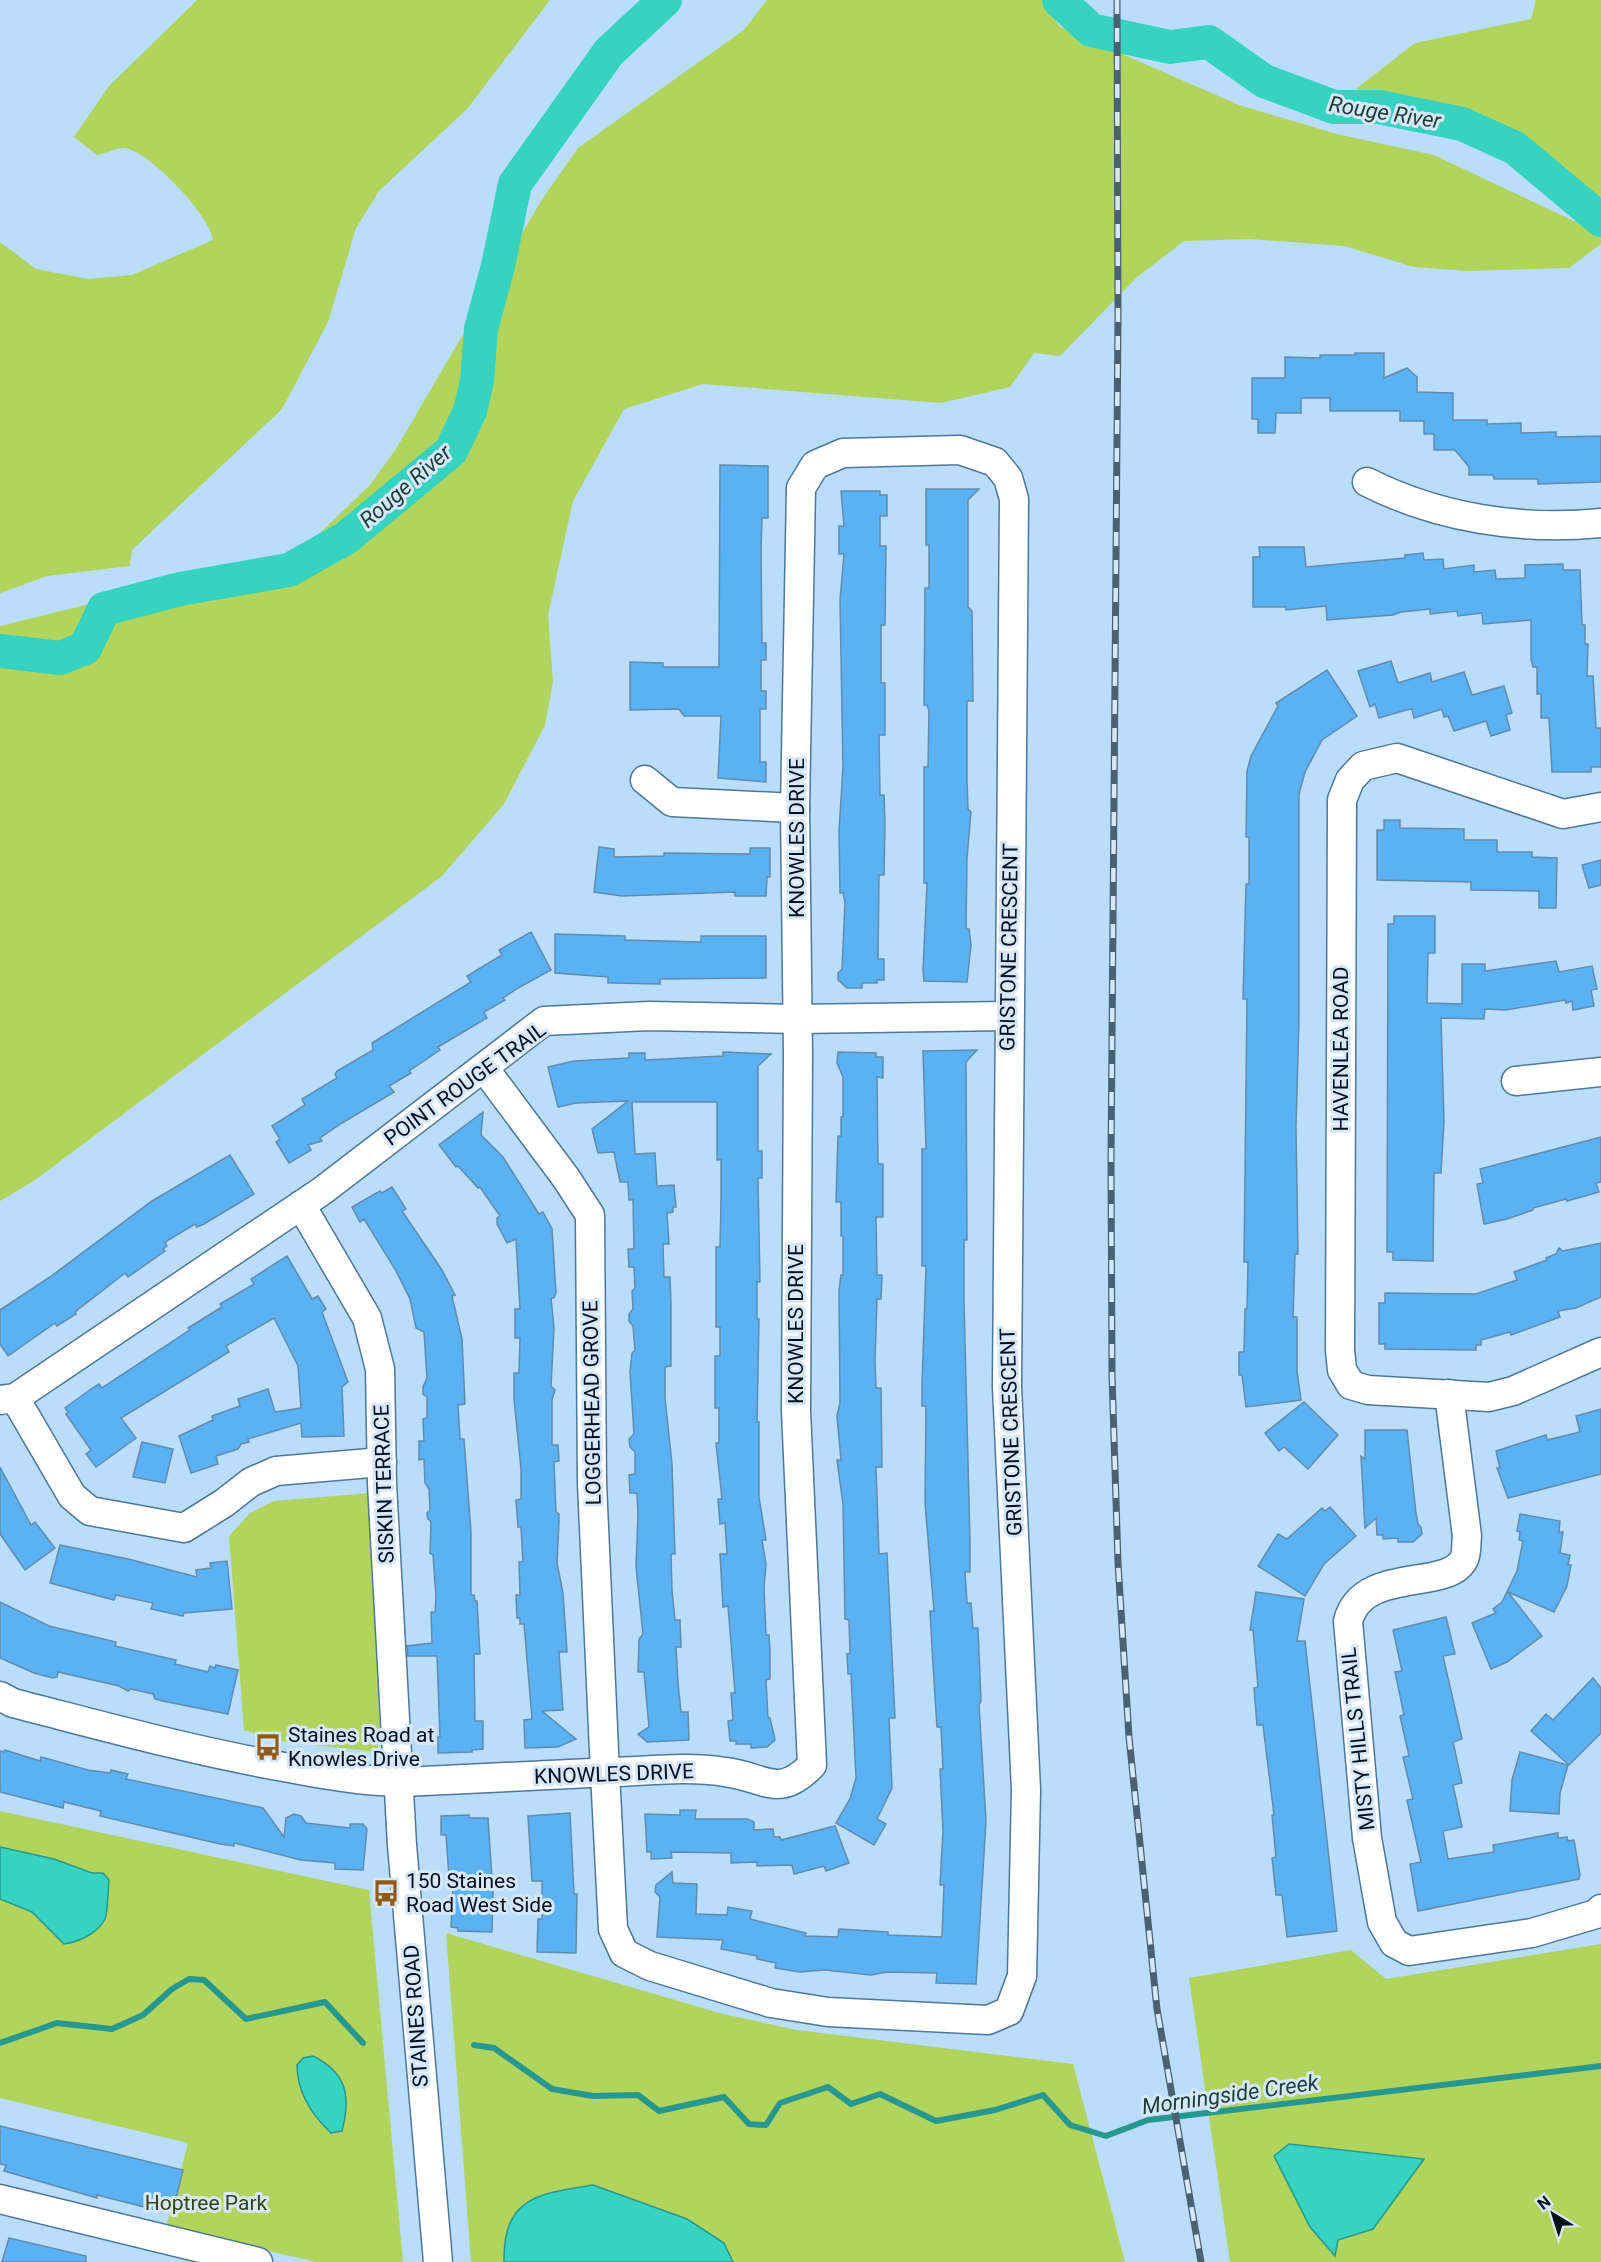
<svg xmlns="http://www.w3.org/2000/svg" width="1601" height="2262" viewBox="0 0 1601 2262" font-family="Roboto,sans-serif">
	<rect width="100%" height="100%" fill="#b9ddfb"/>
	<g fill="#b1d45c">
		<path d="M197 0H550L467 109 379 191 356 228 328 322 282 409 132 550 130 566 47 576 0 593V242L36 269 88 279 132 275 213 240C211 216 149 151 125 148 117 148 105 153 97 155L74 137 109 86Z"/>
		<polygon points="767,0 1042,0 1060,27 1239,105 1337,134 1434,155 1601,234 1601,244 1569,268 1467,271 1414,267 1344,246 1250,239 1184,241 1137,277 1060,356 1034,353 1010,387 941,403 703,384 624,409 573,501 548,615 553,682 545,725 504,804 442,876 35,1180 0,1201 0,626 114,598 249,575 317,536 370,485 396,449 541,201 578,148 744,30"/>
		<polygon points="1536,0 1601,0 1601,199 1535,171 1435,115 1356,89 1415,43 1531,19"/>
		<polygon points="370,1493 380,1737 377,1752 280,1741 244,1730 229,1536 250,1513 274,1501"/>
		<polygon points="0,1811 369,1890 403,2262 316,2262 166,2227 188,2143 0,2098"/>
		<polygon points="446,1933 723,2014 797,2030 1073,2064 1125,2262 471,2262"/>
		<polygon points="1601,1944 1601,2262 1230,2262 1189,1978 1351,1950 1386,1979"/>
	</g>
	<g fill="#37d3c1" stroke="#279890" stroke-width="1.5">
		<path d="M0 1847 54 1859 92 1873H103L109 1880C108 1889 108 1912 105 1919 98 1933 79 1942 64 1944L32 1912 0 1899Z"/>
		<path d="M313 2056C347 2073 351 2096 342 2131L331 2133C312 2115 297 2092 297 2065L303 2058Z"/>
		<polygon points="1289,2144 1424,2159 1373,2229 1338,2240 1335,2256 1310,2227 1274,2156"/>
		<path d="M593 2185 687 2219 724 2243 733 2262H504C503 2196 539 2194 593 2185Z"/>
	</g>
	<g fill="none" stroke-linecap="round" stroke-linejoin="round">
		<g stroke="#279890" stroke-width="6">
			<polyline points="0,2043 57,2023 112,2029 143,2015 172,1989 189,1979 204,1980 246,2019 325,2002 363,2043"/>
			<polyline points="474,2045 494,2048 552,2089 593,2096 638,2095 659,2111 724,2097 749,2124 766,2125 780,2103 828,2087 851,2104 880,2094 936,2121 995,2110 1043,2095 1070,2125 1106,2136 1148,2120 1601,2066"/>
		</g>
		<g stroke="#37d3c1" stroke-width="34">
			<polyline points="1059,0 1091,30 1170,47 1209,42 1264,81 1334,107 1379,107 1462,124 1515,148 1601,220"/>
			<polyline points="0,651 60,658 85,648 104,609 180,589 289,570 346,538 451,451 470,411 477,381 481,329 498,266 515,184 609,52 665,0"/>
		</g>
	</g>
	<g fill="#5ab1f3" stroke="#628cae" stroke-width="1.5">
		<polygon points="1355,353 1384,353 1384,378 1407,368 1417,377 1417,392 1453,393 1453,420 1487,420 1487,424 1521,423 1521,433 1556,432 1556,437 1601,436 1601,482 1538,484 1538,479 1494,479 1493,475 1469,475 1469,467 1455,450 1434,450 1434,434 1424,434 1424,421 1400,421 1400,411 1330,411 1330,398 1301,398 1301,413 1276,413 1275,433 1258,433 1258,419 1252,419 1252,378 1285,378 1285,357 1320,358 1320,355 1355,355"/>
		<polygon points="720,465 768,466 768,518 762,518 761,550 762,643 766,643 766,660 761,660 761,691 766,691 766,709 760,709 760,762 766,762 766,782 718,778 721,716 684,716 679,709 630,710 630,662 663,663 663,667 719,667"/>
		<polygon points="926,489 979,489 968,500 968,607 972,611 973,701 967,701 967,780 968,809 971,812 967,858 966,929 969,929 971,945 967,982 924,981 923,971 927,883 924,883 924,767 928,767 929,711 927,705 924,705 925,588 929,588 929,545 926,545"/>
		<polygon points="841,491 880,491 880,495 887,495 887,516 880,516 880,546 886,546 885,625 881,625 881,683 885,683 885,735 879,735 880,795 884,795 885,823 884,875 879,875 878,959 884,959 884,980 877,980 877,983 862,983 862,988 847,988 838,980 838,973 842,969 845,902 843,893 840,893 839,831 843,767 840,600 844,554 839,554 839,526 844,526"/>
		<polygon points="1259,547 1304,547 1306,567 1405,558 1405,555 1423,553 1424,560 1443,559 1444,569 1474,565 1474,572 1495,570 1496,579 1525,578 1525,565 1563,564 1563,570 1580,570 1582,625 1585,625 1585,644 1588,644 1587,676 1593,676 1596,728 1601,728 1601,767 1591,767 1591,772 1552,772 1549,718 1541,718 1541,694 1537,694 1537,667 1533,667 1531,659 1531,620 1483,624 1482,613 1458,616 1457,611 1430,614 1430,609 1401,612 1393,615 1327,620 1326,606 1286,610 1286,607 1253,607 1253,557 1260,557"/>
		<polygon points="1391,661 1398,683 1430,673 1432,682 1464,672 1472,695 1504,686 1512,713 1506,715 1510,730 1491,736 1486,721 1454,731 1448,716 1444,717 1442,709 1414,718 1412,709 1406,710 1379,718 1375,704 1370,707 1358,671"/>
		<polygon points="1327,670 1357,716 1322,740 1305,772 1299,794 1299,1019 1296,1127 1298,1254 1295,1254 1293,1317 1297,1317 1297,1371 1301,1400 1246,1407 1242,1375 1239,1375 1239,1352 1244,1352 1245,1309 1247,1309 1248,1262 1244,1262 1247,999 1243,999 1246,884 1249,884 1249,837 1246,837 1247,771 1251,756 1278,706 1276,703"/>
		<polygon points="1384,820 1400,820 1400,828 1464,829 1464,840 1497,840 1497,852 1532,852 1532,857 1557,858 1556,908 1539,908 1539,891 1471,890 1471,882 1377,880 1377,830 1384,830"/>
		<polygon points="599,847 614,849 614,857 664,856 664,853 750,854 750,848 770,848 770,877 767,877 766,896 735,896 735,892 622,896 594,892"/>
		<polygon points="1601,860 1601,885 1589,888 1582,865"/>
		<polygon points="1394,916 1435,916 1435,953 1428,953 1427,1003 1462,1004 1462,964 1485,964 1485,971 1556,961 1559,972 1592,966 1597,989 1591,990 1594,1006 1573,1010 1572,1001 1566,1003 1565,1000 1506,1010 1485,1009 1484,1019 1441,1018 1444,1121 1441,1173 1434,1173 1433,1261 1393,1260 1393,1252 1387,1252 1388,924 1394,924"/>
		<polygon points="531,932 551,970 518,988 503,998 505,1000 484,1012 487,1018 443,1044 438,1047 440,1050 409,1071 411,1073 389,1086 394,1092 342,1123 320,1138 322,1141 308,1145 311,1150 289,1163 276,1142 280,1139 272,1126 305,1105 302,1099 337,1078 335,1074 337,1071 373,1050 372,1043 471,982 467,976 502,955 499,950"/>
		<polygon points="555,934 625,936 625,940 701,942 701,936 766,936 766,978 660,979 660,984 613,983 608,983 608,977 555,973"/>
		<polygon points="977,1050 966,1062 967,1240 964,1240 964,1302 970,1541 970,1572 965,1572 967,1603 971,1603 973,1628 978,1628 981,1701 979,1705 986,1821 976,1984 936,1983 937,1973 887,1972 871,1975 825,1970 799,1972 775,1968 776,1963 757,1959 757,1956 721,1949 723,1940 657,1937 660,1897 655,1892 656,1885 672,1872 673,1883 697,1884 696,1914 727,1915 728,1907 752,1911 750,1919 806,1933 805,1936 838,1937 839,1929 888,1932 888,1935 942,1937 944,1885 940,1885 943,1831 940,1769 943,1769 941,1727 937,1727 933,1665 930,1611 934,1611 925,1503 926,1406 922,1406 922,1386 926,1266 922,1266 922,1149 926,1149 923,1051"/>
		<polygon points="723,1052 771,1054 758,1066 758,1151 762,1151 762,1178 758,1178 760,1282 757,1282 757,1319 759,1319 757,1422 759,1422 759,1497 766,1540 762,1540 766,1564 764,1588 766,1635 769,1635 770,1651 770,1679 766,1680 768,1718 770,1718 775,1740 767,1747 751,1748 751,1744 736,1744 736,1741 730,1741 728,1721 733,1720 731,1693 735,1693 728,1606 723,1607 720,1554 727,1554 725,1523 720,1524 718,1499 722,1499 716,1443 719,1443 719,1408 715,1408 715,1356 720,1356 720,1327 716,1327 716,1247 720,1247 721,1200 721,1160 717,1160 717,1102 632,1102 635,1154 655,1153 657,1186 674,1185 676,1207 673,1207 673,1212 667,1213 669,1244 663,1244 664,1277 670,1277 671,1304 671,1366 665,1367 665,1398 672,1464 675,1554 671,1554 672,1590 675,1620 680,1620 681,1647 676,1647 678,1683 681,1712 688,1712 689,1740 647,1742 638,1734 649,1727 644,1672 638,1672 639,1639 643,1634 636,1567 638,1515 637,1493 630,1493 629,1475 635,1474 635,1452 630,1447 629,1439 634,1434 630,1372 632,1353 635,1350 633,1326 629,1321 629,1314 633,1309 632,1291 635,1288 634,1267 629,1267 628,1249 634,1249 633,1200 629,1200 628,1182 620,1182 614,1152 598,1153 592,1129 628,1101 576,1103 558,1107 548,1067 574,1061 629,1058 629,1053 645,1053 645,1060 723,1056"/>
		<polygon points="838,1052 876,1053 876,1057 883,1057 883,1078 877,1077 878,1164 883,1164 883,1217 876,1217 877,1275 882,1275 881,1299 877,1299 875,1360 876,1388 881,1388 882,1467 876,1467 879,1554 887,1553 895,1718 889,1718 892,1788 877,1819 886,1824 874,1845 836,1823 850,1799 856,1778 851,1674 848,1674 847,1654 850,1653 849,1620 845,1619 843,1504 837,1460 841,1460 837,1416 840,1403 839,1291 841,1275 843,1275 843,1236 841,1236 841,1202 836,1202 838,1136 841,1136 841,1117 843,1117 843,1077 837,1063"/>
		<polygon points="483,1112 481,1135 503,1157 539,1214 543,1212 552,1229 556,1292 554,1298 551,1298 554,1328 551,1386 555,1390 552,1400 552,1445 558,1445 559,1461 554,1462 556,1512 559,1514 559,1522 557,1563 563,1593 567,1652 559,1652 563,1710 542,1711 576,1739 558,1747 525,1748 524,1720 532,1719 524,1624 520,1624 520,1618 517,1618 516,1595 520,1595 519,1562 523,1562 521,1527 518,1527 516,1500 521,1499 521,1469 514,1399 514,1373 519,1373 520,1338 515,1338 515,1309 520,1309 516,1239 507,1243 497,1224 497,1218 500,1216 480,1187 478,1188 458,1166 456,1167 439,1145"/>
		<polygon points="1601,1137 1601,1182 1596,1183 1599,1192 1567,1201 1566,1199 1533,1208 1533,1210 1507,1219 1484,1224 1477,1184 1483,1183 1480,1169"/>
		<polygon points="230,1155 254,1194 204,1224 197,1227 195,1224 165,1242 167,1246 163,1249 165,1251 128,1277 125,1273 75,1312 76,1314 57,1326 55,1323 8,1356 0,1344 0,1310 50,1277 152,1201"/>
		<polygon points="392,1187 406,1209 402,1211 442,1270 455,1295 452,1296 462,1339 465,1404 458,1405 460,1439 464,1439 471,1532 471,1595 474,1595 475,1601 477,1601 480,1654 474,1654 475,1721 483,1721 483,1749 472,1750 472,1752 438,1753 438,1737 440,1737 437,1656 408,1656 407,1646 432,1643 431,1612 435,1612 436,1597 433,1555 430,1553 431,1522 428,1519 427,1513 430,1510 429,1489 425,1483 424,1459 419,1460 419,1441 424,1441 423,1419 427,1418 427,1397 423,1394 423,1387 427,1378 424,1332 416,1328 410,1299 395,1269 364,1219 360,1222 352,1207 380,1191 382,1193"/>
		<polygon points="1601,1243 1601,1297 1576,1308 1558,1311 1560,1317 1511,1335 1510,1332 1481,1340 1481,1345 1476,1345 1476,1350 1385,1349 1385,1344 1379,1344 1379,1303 1385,1303 1385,1293 1476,1294 1517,1280 1514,1272 1547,1260 1546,1258 1556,1254 1559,1248 1563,1251"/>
		<polygon points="287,1256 312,1299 318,1296 326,1309 322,1312 348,1382 342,1387 344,1436 302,1437 301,1423 248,1439 249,1442 241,1444 238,1449 216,1456 218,1464 191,1473 179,1436 213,1420 212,1416 240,1406 238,1399 268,1389 275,1412 301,1408 298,1366 274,1318 226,1346 229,1352 121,1418 136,1438 96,1467 86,1454 91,1450 66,1414 68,1412 65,1408 91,1389 99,1384 102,1388 190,1330 188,1328 222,1307 220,1304 254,1284 251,1279"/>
		<polygon points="1304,1402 1338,1435 1308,1469 1284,1447 1279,1451 1265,1433"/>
		<polygon points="1601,1409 1601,1474 1508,1498 1497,1468 1500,1468 1496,1451 1546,1435 1547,1440 1580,1432 1576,1416"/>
		<polygon points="1365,1430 1407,1430 1416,1513 1418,1524 1421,1527 1422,1534 1413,1542 1398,1542 1398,1538 1383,1539 1383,1535 1377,1535 1376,1518 1365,1528 1361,1456 1365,1459"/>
		<polygon points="142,1442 173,1449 165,1483 133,1477"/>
		<polygon points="0,1467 31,1525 35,1522 55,1548 25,1570 0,1534"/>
		<polygon points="1330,1507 1356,1536 1324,1564 1305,1596 1258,1566 1278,1534 1287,1539 1322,1508 1325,1511"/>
		<polygon points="1520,1514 1560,1521 1559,1532 1563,1532 1560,1553 1570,1555 1568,1565 1571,1565 1567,1586 1554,1612 1508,1592 1542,1636 1507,1662 1491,1669 1472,1623 1496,1613 1493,1609 1502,1602 1517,1571 1523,1541 1519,1540 1520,1532 1517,1531"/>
		<polygon points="60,1545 128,1559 197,1577 196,1570 211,1568 210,1563 227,1561 232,1609 184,1613 183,1616 151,1609 153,1603 116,1595 114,1600 50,1583"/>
		<polygon points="1256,1592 1304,1599 1297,1641 1305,1641 1337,1931 1287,1937 1282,1895 1276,1895 1272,1858 1276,1857 1272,1815 1274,1815 1263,1725 1257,1725 1254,1688 1258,1687 1253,1630 1250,1630"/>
		<polygon points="0,1602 49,1626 116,1642 115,1646 176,1660 175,1664 208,1672 210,1666 215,1668 216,1665 238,1670 228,1714 163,1701 155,1699 153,1694 131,1689 128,1691 119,1686 58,1672 57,1677 53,1678 34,1673 0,1658"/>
		<polygon points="1446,1617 1455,1654 1443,1656 1462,1739 1453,1742 1462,1783 1453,1785 1462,1827 1443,1831 1448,1859 1494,1852 1493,1845 1558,1833 1558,1838 1567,1837 1568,1841 1574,1840 1580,1875 1579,1879 1418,1911 1410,1864 1421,1862 1407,1800 1413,1799 1403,1757 1409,1756 1400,1716 1404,1715 1395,1672 1402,1671 1393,1630"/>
		<polygon points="1593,1678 1601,1688 1601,1733 1569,1765 1531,1731 1546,1714 1553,1720"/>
		<polygon points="5,1750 40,1761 41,1757 88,1770 110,1773 111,1770 128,1774 126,1779 263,1808 284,1837 286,1818 294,1814 301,1816 306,1823 350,1828 350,1824 363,1824 367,1829 363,1870 335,1869 335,1863 301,1860 234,1843 234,1846 220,1844 100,1816 101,1811 64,1802 63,1808 0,1792 0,1751 4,1752"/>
		<polygon points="1520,1752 1568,1765 1560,1793 1559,1814 1510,1811 1512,1780"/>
		<polygon points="680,1810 696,1810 695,1819 747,1819 754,1822 754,1830 773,1829 774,1837 780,1837 781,1840 835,1826 849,1863 826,1871 824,1866 794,1874 792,1865 757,1866 757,1862 731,1863 731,1853 671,1852 672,1858 651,1859 651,1852 647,1852 645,1814 680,1815"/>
		<polygon points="570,1813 574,1894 577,1894 576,1953 537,1952 538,1919 542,1919 542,1881 532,1881 528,1816"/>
		<polygon points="469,1815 469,1818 488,1818 493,1894 492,1932 458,1931 458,1928 451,1927 453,1888 451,1877 449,1877 446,1835 441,1835 441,1816"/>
		<polygon points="0,2126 183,2170 173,2211 164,2209 164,2212 97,2195 97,2198 4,2171 6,2165 0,2164"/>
		<polygon points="9,2238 86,2256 86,2262 2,2262"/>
	</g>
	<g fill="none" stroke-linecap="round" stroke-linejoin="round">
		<defs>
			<g id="minor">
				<path d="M1367 482C1438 518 1522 531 1601 523"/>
				<polyline points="645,780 672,802 795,808"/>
				<polyline points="1601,807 1563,814 1397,758 1363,766 1350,780 1342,800 1340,1350 1342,1370 1351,1385 1368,1390 1489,1397 1513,1391 1601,1352"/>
				<polyline points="1516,1081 1601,1072"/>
				<polyline points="301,1205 367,1318 380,1369 382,1484 402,1845 438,2262"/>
				<path d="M1449 1394 1467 1536C1466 1543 1467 1553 1464 1559 1448 1592 1363 1565 1348 1621L1367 1838 1382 1922 1394 1943 1409 1951 1532 1933 1596 1914 1601 1909"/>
				<polyline points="15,1398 72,1496 90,1511 184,1528 224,1503 251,1482 276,1471 382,1462"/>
				<polyline points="0,1400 15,1398 322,1191 544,1021 649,1016 798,1019 1008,1016"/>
				<path d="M0 1696 13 1703C103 1726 193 1751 284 1767 331 1776 376 1784 424 1781 487 1778 549 1775 611 1772 648 1771 688 1766 725 1772 766 1777 778 1800 812 1765L796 1411 798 1054 795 808 801 488 815 465 843 453 960 450 995 462 1008 478 1014 499 1007 1387 1026 1790 1022 1976 1009 2011 988 2020 828 2012 771 2003 650 1966 624 1953 613 1929 605 1773 592 1483 590 1215 566 1178 484 1068"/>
				<polyline points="0,2199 258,2262"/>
			</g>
		</defs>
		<use href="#minor" stroke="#4e7799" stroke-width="31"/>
		<use href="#minor" stroke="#fff" stroke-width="28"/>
		<defs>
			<polyline id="rail" points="1117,0 1118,317 1111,1161 1112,1375 1118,1563 1129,1737 1157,2009 1201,2262"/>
		</defs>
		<use href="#rail" stroke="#4a6174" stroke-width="7"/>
		<use href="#rail" stroke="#d6e8f7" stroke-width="4.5" stroke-dasharray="14" stroke-linecap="butt"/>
	</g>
	<defs>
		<symbol id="bus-bare" viewBox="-9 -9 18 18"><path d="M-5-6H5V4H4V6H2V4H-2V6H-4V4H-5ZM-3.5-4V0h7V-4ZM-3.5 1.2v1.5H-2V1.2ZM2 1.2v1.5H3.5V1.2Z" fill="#935917" stroke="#d6e8f7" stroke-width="2.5" paint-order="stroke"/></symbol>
	</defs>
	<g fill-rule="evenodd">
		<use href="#bus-bare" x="249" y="1728" width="38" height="38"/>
		<use href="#bus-bare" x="367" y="1874" width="38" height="38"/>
	</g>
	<g text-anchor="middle" stroke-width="6" stroke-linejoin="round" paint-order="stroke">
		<g font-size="21" fill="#02101d" stroke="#d6e8f7">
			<text transform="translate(797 838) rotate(-90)" y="7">KNOWLES DRIVE</text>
			<text transform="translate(1009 947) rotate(-89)" y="7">GRISTONE CRESCENT</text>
			<text transform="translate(1341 1049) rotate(-90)" y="7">HAVENLEA ROAD</text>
			<text transform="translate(465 1084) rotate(-36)" y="7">POINT ROUGE TRAIL</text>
			<text transform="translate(796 1324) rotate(-90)" y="7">KNOWLES DRIVE</text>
			<text transform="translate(592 1403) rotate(-91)" y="7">LOGGERHEAD GROVE</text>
			<text transform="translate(1011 1432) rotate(-92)" y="7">GRISTONE CRESCENT</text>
			<text transform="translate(384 1484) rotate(-92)" y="7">SISKIN TERRACE</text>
			<text transform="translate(1358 1739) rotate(-96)" y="7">MISTY HILLS TRAIL</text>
			<text transform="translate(614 1774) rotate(-2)" y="7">KNOWLES DRIVE</text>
			<text transform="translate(416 2016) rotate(-94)" y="7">STAINES ROAD</text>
		</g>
		<g font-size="21" fill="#02101d" stroke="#d6e8f7" text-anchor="start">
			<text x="288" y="1742">Staines Road at<tspan x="288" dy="24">Knowles Drive</tspan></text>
			<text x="406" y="1888">150 Staines<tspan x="406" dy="24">Road West Side</tspan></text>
		</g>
		<g font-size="21" fill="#354310" stroke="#d6e8f7">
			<text x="206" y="2210">Hoptree Park</text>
		</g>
		<g font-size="22" font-style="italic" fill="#1d3c37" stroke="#d6e8f7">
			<text transform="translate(1385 112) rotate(9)" y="8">Rouge River</text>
			<text transform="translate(405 486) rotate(-41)" y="8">Rouge River</text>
			<text transform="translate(1230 2094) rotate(-8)" y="8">Morningside Creek</text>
		</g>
	</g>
	<g transform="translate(1553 2214) rotate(322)" stroke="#d6e8f7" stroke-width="4.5" paint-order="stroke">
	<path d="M0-4.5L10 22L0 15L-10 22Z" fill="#02101d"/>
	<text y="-9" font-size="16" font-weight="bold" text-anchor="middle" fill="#02101d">N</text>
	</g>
</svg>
